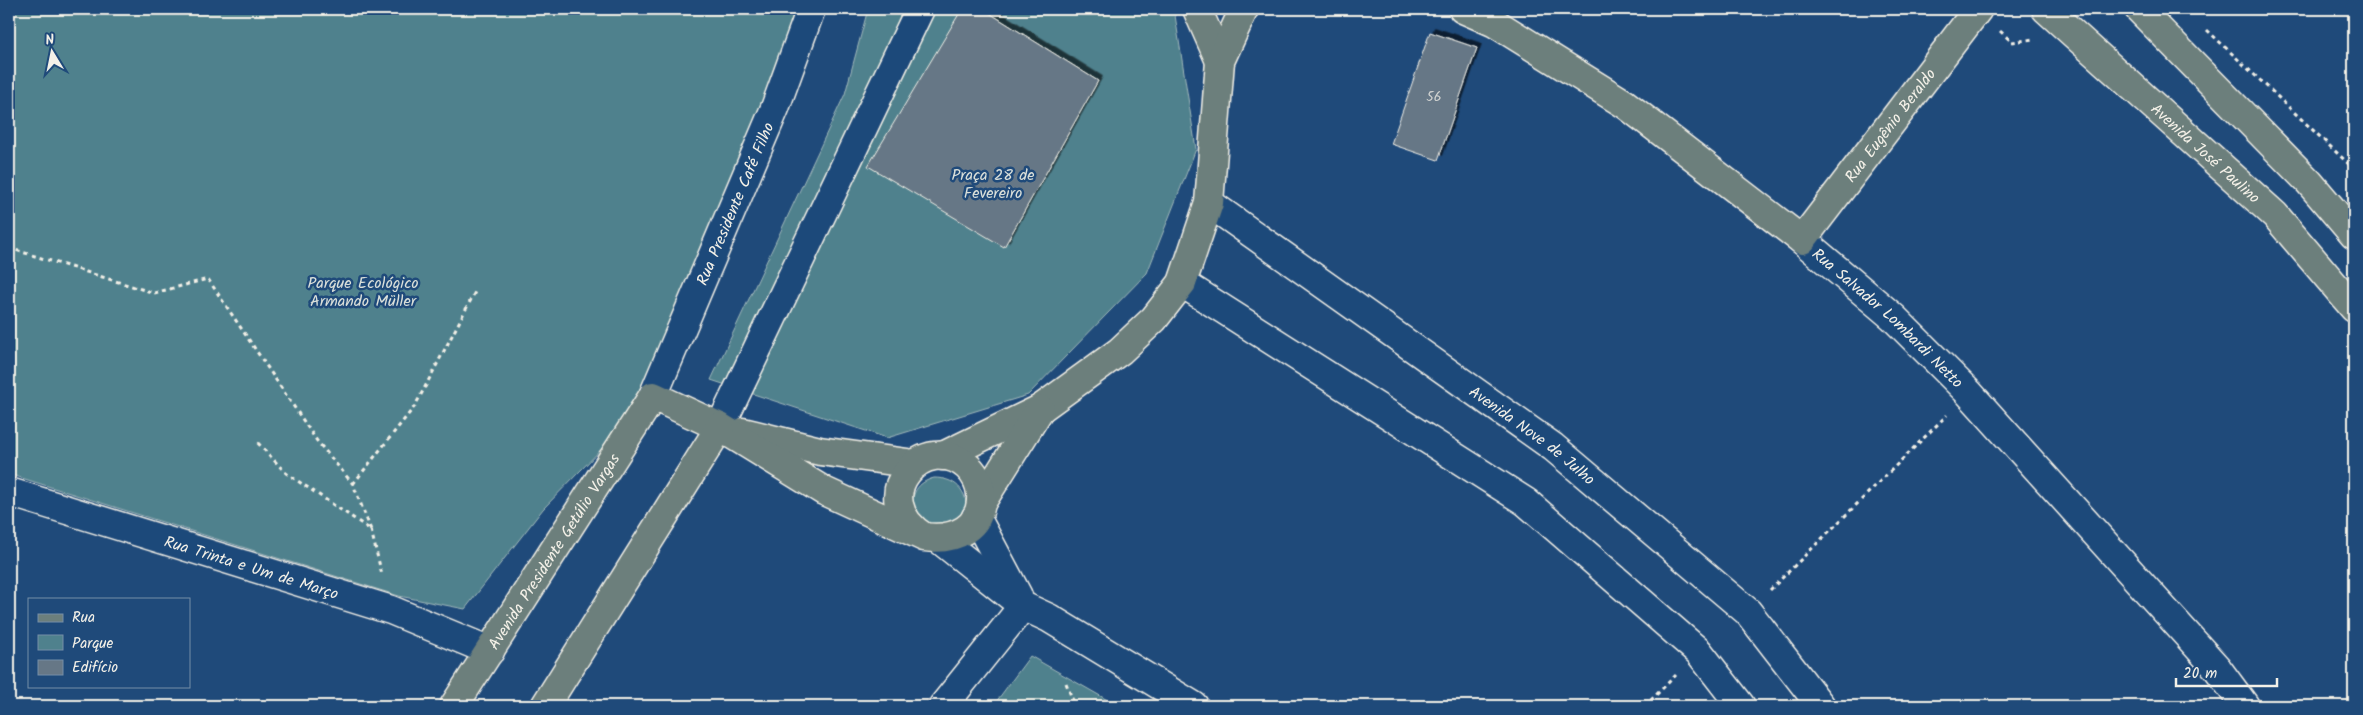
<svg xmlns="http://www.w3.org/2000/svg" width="2363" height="715" viewBox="0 0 2363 715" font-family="Kalam,sans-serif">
	<defs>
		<filter id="shadow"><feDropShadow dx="4.5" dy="-4.5" stdDeviation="0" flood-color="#0009"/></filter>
	</defs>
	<rect width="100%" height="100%" fill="#1f4a7a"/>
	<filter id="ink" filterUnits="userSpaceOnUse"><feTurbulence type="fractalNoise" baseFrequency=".02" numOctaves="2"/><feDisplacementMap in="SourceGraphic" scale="10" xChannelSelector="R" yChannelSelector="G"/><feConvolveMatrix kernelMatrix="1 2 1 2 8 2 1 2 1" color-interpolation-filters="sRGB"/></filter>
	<g filter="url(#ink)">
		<g fill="#4f818d" stroke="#a2b9ba">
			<polygon points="9,9 811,9 653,396 543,509 465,609 399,596 9,474"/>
			<polygon points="868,9 1174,9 1196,149 1147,273 1028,395 887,438 711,380 845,94"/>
			<path d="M934 478C955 478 967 490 967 511L943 535 910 511C913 493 916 483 934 478Z"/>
			<polygon points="1030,656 1118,706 993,706"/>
		</g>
		<g fill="#667786" stroke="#f4f1e8" filter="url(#shadow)">
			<polygon points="962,9 983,9 1098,81 1004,247 868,166"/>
			<polygon points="1430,32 1477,48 1438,160 1391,144"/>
		</g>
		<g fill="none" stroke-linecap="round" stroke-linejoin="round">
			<defs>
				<g id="minor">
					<path id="s1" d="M1209 203 1553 447 1748 612 1821 706"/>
					<path id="s2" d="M1802 240 1893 317 1969 393 2217 668 2245 706"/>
					<polyline points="1182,283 1526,502 1699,652 1741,706"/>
					<path id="s3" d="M653 396 775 108 811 9"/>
					<polyline points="720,427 920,9"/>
					<path id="s4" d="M9 492 391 610 490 651"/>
					<polyline points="976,517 1018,596"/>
					<polyline points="939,539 1023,606 1049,618 1194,706"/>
					<polyline points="943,706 1023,606"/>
				</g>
				<g id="major">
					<polyline points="1197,9 1220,61"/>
					<path id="s5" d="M1463 9 1495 23 1625 104 1802 240 1978 9"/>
					<path id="s6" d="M2046 9 2275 215 2354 308"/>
					<polyline points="2139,9 2309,182 2354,235"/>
					<polyline points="743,432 820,451 915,464"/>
					<polyline points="943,456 1040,409 1120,351 1154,319 1182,283 1209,203 1220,61 1244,9"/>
					<polyline points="981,503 1040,409"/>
					<path id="s7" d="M454 706 653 396 720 427 824 491 924 537C954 541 983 529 981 494 980 483 975 474 968 467 926 428 862 497 924 537"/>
					<polyline points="545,706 720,427"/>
				</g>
			</defs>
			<use href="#minor" stroke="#f4f1e8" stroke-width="31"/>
			<use href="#major" stroke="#f4f1e8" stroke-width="31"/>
			<g stroke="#f4f1e8" stroke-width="3" stroke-dasharray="4 4" stroke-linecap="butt">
				<polyline points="2207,30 2354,169"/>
				<polyline points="2000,31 2012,42 2034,39"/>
				<polyline points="9,248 154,293 208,279 317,441 353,484 371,530 286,473 256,441"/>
				<polyline points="353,484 415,406 476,290"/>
				<polyline points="371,530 382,575"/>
				<polyline points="1770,590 1947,415"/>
				<polyline points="1066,683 1075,706"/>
				<polyline points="1645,706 1676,675"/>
			</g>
			<use href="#minor" stroke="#1f4a7a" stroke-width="28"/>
			<use href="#major" stroke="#6c7f7c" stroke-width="28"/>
		</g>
	</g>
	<g text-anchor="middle" stroke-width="5" stroke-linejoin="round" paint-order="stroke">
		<g font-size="14" fill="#d0d2d0">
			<text x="1434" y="101">56</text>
		</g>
		<g font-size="16" fill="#f4f1e8" stroke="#1f4a7a">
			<text dy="6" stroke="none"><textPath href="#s5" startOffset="556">Rua Eugênio Beraldo</textPath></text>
			<text dy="6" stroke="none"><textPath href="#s6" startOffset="215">Avenida José Paulino</textPath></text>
			<text dy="6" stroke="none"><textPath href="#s3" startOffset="209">Rua Presidente Café Filho</textPath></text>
			<text dy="6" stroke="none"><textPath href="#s2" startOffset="116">Rua Salvador Lombardi Netto</textPath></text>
			<text dy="6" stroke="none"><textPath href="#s1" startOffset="398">Avenida Nove de Julho</textPath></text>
			<text dy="6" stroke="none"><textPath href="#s7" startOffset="184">Avenida Presidente Getúlio Vargas</textPath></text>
			<text dy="6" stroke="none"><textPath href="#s4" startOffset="254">Rua Trinta e Um de Março</textPath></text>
		</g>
		<g font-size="16" fill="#dbe0da" stroke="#1f4a7a">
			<text x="993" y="180">Praça 28 de<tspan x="993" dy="18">Fevereiro</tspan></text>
			<text x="363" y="288">Parque Ecológico<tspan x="363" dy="18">Armando Müller</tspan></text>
		</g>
	</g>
	<rect width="2363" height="715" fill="none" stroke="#1f4a7a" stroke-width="30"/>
	<rect x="15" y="15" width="2333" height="685" fill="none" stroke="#f4f1e8" stroke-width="2" filter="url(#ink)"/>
	<rect x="28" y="598" width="162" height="90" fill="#1f4a7a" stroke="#748da6"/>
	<rect x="38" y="614" width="25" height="8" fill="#6c7f7c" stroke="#748da6"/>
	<text x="72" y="622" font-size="15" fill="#f4f1e8">Rua</text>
	<rect x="38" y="635" width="25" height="15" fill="#4f818d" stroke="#748da6"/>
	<text x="72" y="648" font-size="15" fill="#f4f1e8">Parque</text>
	<rect x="38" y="660" width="25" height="15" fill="#667786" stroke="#748da6"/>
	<text x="72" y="672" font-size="15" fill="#f4f1e8">Edifício</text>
	<g transform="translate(52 52) rotate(350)" stroke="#1f4a7a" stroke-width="4" paint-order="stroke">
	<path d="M0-4L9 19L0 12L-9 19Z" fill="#f4f1e8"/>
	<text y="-8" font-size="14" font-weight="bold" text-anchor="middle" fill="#f4f1e8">N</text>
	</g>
	<path d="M2176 678v8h101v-8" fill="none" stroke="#f4f1e8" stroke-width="2.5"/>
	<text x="2183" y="678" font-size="15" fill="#f4f1e8" stroke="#1f4a7a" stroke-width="4" paint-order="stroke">20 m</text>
</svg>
